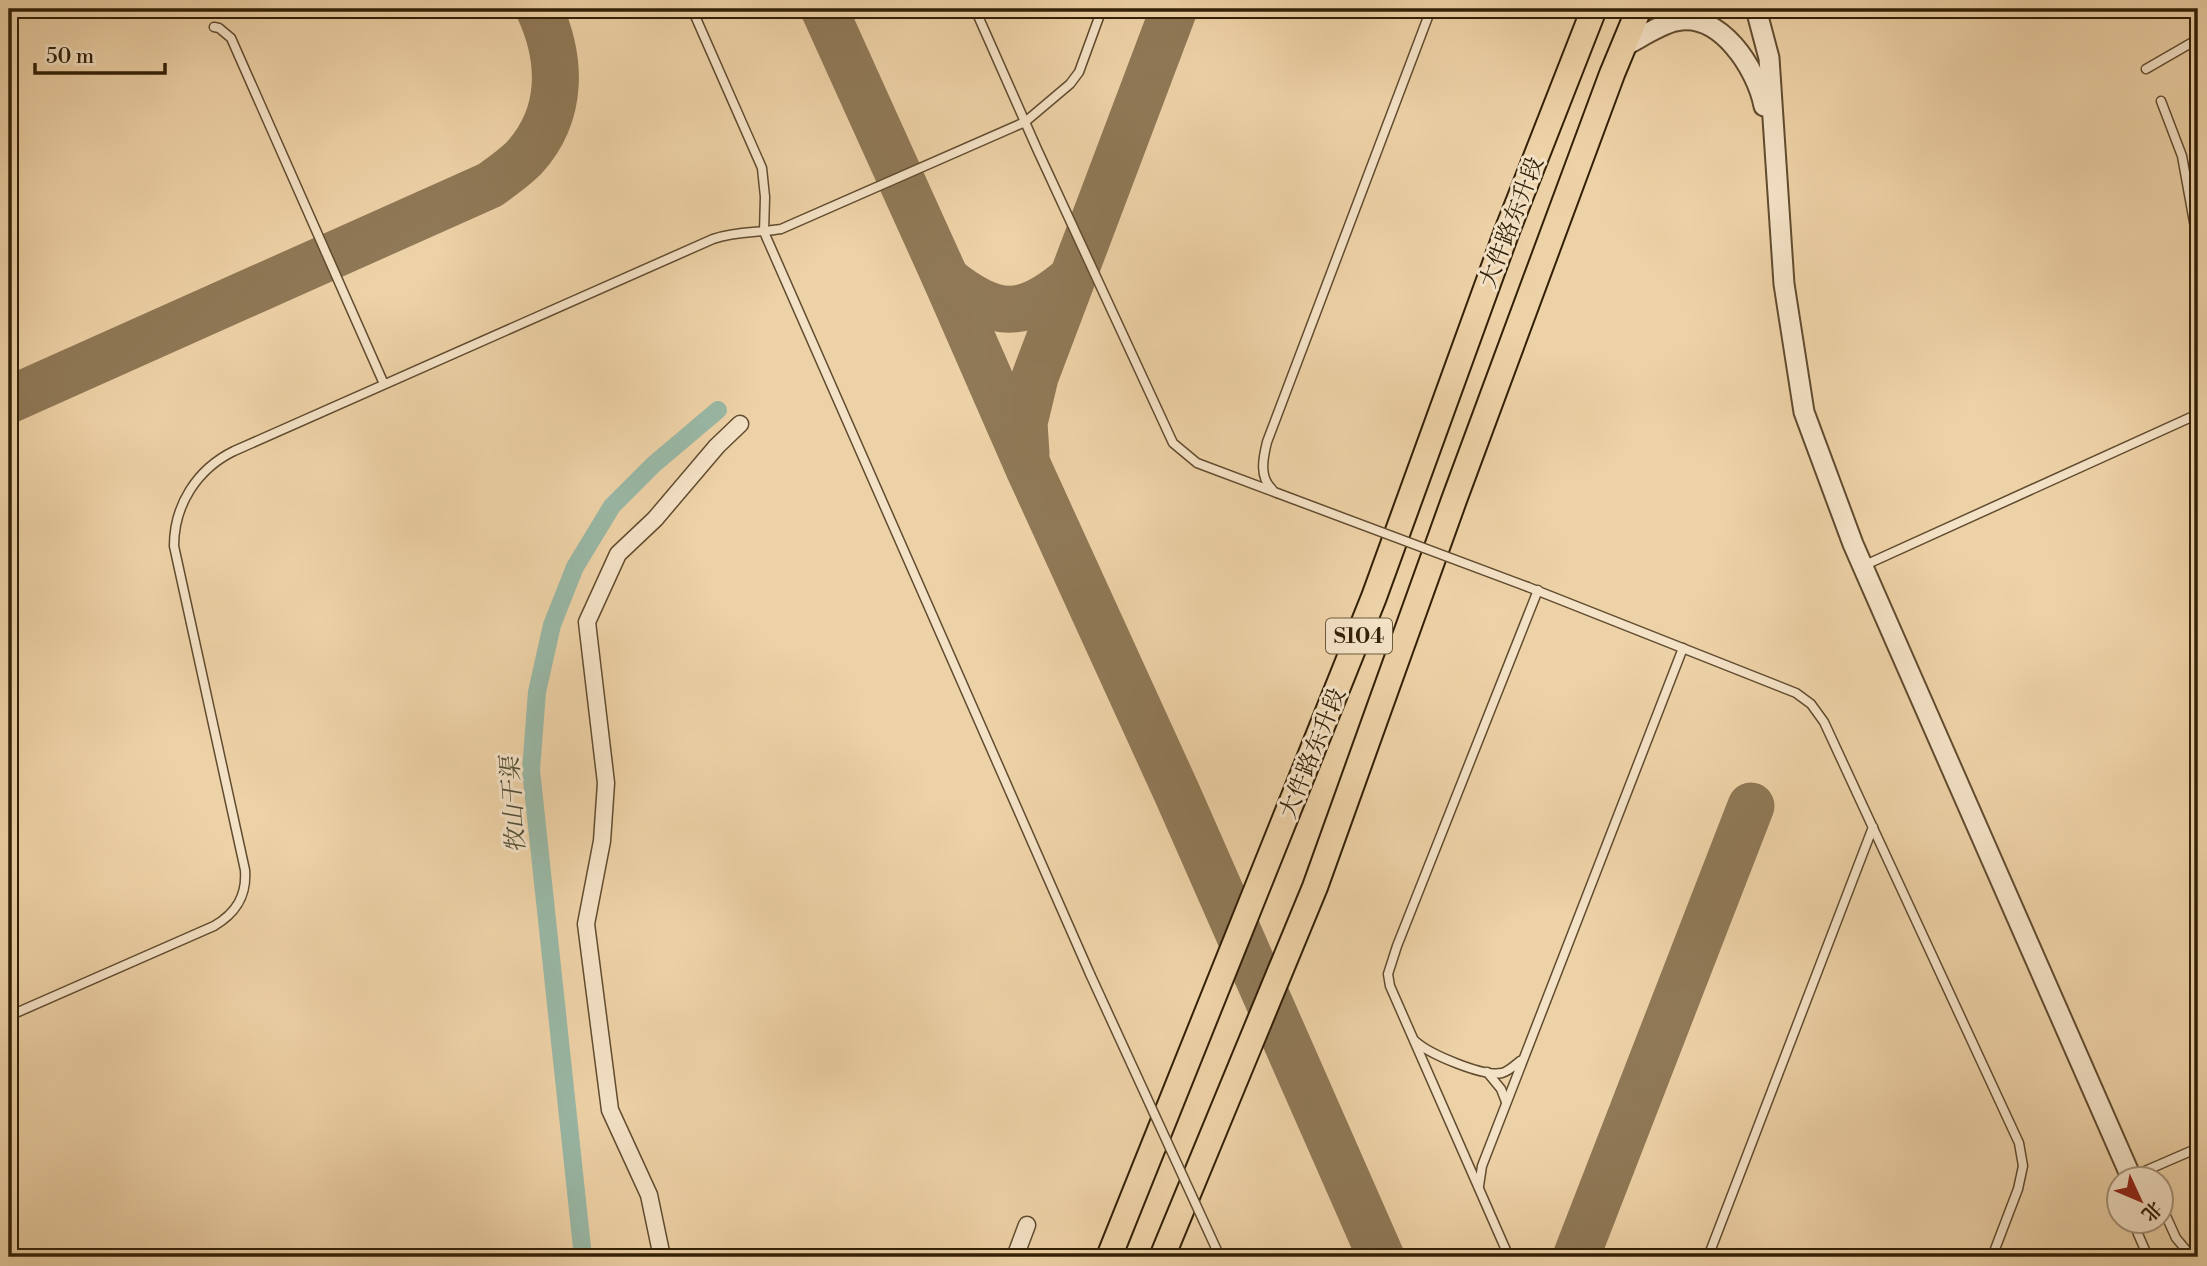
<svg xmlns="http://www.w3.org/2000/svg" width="2207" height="1266" viewBox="0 0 2207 1266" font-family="'Libre Bodoni','Noto Serif SC',serif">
	<rect width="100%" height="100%" fill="#eed2a7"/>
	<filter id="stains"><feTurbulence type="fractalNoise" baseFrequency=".00286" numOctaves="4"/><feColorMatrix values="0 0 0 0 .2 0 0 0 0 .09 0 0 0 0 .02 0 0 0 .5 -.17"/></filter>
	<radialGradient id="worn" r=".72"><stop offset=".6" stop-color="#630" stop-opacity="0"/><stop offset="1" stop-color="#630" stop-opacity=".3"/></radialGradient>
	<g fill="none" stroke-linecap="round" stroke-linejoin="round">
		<polyline stroke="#99b8a6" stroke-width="18" points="583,1257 531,770 537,692 552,625 575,567 612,506 653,465 718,410"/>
		<g stroke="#907957" stroke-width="47">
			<polyline points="824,9 946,279 1030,471 1177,793 1381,1257"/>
			<path d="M946 279C996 319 1023 320 1072 278"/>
			<path d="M9 400 490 185C501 177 514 168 524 158 564 114 562 59 539 9"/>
			<polyline points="1026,454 1024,423 1035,377 1174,9"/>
			<polyline points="1576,1257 1751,806"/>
		</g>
		<defs>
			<g id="service">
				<polyline points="692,9 762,168 765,197 764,232 1090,974"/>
				<polyline points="975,9 1037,149 1173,443 1197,463 1277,493"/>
				<polyline points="214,27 219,28 231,38 384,384"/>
				<polyline points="2146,69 2198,39"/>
				<polyline points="2161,101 2182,156 2198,244"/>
				<path d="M1272 489C1259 477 1263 458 1267 442L1431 9"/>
				<polyline points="1863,566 2198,414"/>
				<polyline points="1528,587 1796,693 1811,704 1824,722 2019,1143 2023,1166 2018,1189 1992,1257"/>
				<path d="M9 1016 214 926C236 913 247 896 245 870L174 546C174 505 197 469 234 451L713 239C736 231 757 233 781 229L1025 122 1070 84 1079 72 1102 9"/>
				<path d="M1415 1041C1429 1054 1483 1077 1502 1073 1509 1071 1515 1065 1520 1061"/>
				<polyline points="1487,1072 1501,1089 1506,1102"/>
				<polyline points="2131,1177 2198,1148"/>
				<polyline points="1479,1186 1482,1166 1683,648"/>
				<polyline points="2162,1207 2176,1238 2192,1257"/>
				<polyline points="2132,1220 2148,1257"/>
				<polyline points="1509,1257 1390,986 1388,974 1397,946 1538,590"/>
				<polyline points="1708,1257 1873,827"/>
			</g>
			<g id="minor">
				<polyline points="662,1257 649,1195 610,1110 586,924 602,841 606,783 587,622 618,554 655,519 717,446 740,424"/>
				<polyline points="1015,1257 1027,1225"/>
			</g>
			<g id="tertiary">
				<polyline points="1756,9 1769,58 1784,284 1804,412 1853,544 2131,1177"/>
				<path d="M1622 47C1637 40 1660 24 1676 21 1720 11 1757 69 1764 106"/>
			</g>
			<g id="primary">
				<polyline points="1109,1257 1374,597 1507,231 1594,9"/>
				<polyline points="1162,1257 1315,887 1454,500 1612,74 1639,9"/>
			</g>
		</defs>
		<use href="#service" stroke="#614c2f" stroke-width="11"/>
		<use href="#minor" stroke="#614c2f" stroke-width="19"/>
		<use href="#tertiary" stroke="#614c2f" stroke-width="23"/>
		<use href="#primary" stroke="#322007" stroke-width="28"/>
		<use href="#service" stroke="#f4e2c6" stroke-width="8"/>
		<use href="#minor" stroke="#f4e2c6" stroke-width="16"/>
		<use href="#tertiary" stroke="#f4e2c6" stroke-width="19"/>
		<use href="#primary" stroke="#eed2a7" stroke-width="24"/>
		<defs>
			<g id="service-bridge">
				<polyline points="1277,493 1528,587"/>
				<polyline points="1090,974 1220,1257"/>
			</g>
		</defs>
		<use href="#service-bridge" stroke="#614c2f" stroke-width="11" stroke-linecap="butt"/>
		<use href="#service-bridge" stroke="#f4e2c6" stroke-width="8"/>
	</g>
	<g text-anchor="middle" stroke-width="6" stroke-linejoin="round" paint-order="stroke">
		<rect fill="#f4e2c6" stroke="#6c5a40" stroke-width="2" x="1326" y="618.5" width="66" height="35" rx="5"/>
		<g font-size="21" font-weight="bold" fill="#322007">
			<text x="1359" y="643">S104</text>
		</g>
		<g font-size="23" fill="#322007" stroke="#f4e2c6">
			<text transform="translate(1511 222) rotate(-69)" y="8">大件路东升段</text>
			<text transform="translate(1312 753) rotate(-68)" y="8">大件路东升段</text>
		</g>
		<g font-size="24" font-style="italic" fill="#514e37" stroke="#f4e2c6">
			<text transform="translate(513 805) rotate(-94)" y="8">牧山干渠</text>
		</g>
	</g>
	<rect width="2207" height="1266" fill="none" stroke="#eed2a7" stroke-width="35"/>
	<rect x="10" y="10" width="2186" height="1245" fill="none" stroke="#322007" stroke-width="3.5"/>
	<rect x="18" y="18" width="2172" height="1231" fill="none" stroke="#322007" stroke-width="2"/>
	<g transform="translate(2140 1200) rotate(134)"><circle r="33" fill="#f4e2c6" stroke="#a6947a" stroke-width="2"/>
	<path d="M0-5L12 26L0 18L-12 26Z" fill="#8f2418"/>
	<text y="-10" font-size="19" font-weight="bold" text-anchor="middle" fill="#322007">北</text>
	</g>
	<path d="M35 63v10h130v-10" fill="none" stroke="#322007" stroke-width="3.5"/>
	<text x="46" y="63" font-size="21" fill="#322007" stroke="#f4e2c6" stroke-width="5" paint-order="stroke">50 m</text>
	<rect width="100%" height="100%" filter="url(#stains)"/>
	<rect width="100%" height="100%" fill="url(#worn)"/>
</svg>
